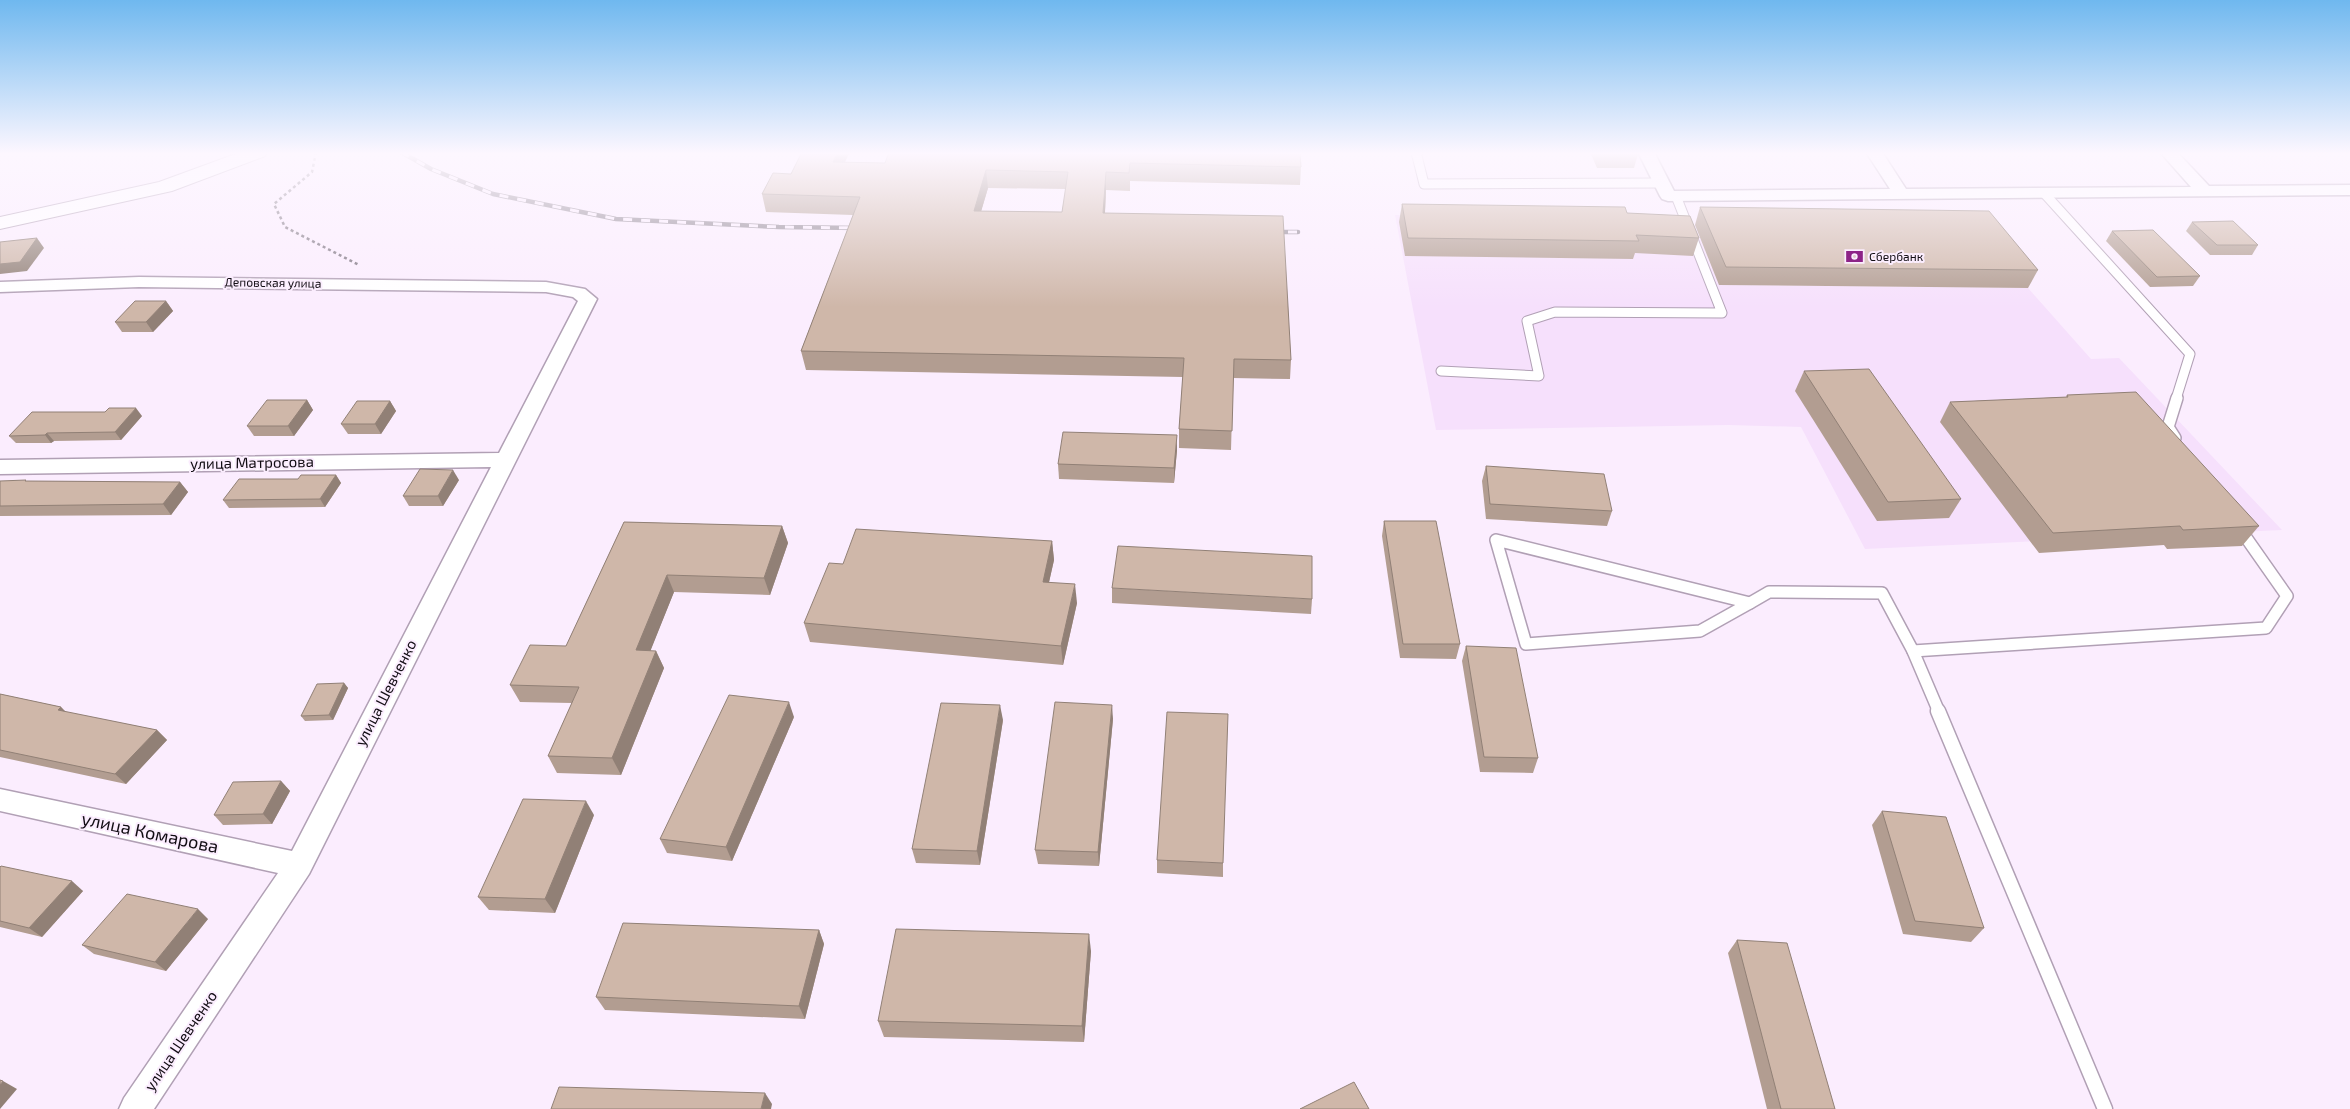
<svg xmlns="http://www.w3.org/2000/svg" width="2350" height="1109" viewBox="0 0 2350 1109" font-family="'Exo 2',sans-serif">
	<rect width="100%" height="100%" fill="#fbedfe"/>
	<polygon fill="#f6e0fc" points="1628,214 1631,222 1695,225 1719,285 2028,288 2091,359 2119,358 2282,530 1865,549 1801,427 1729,425 1436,430 1395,215"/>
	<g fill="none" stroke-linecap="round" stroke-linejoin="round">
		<defs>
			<g id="lane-far2">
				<polyline points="1416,152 1424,184 1661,183"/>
				<polyline points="2044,193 2190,354 2176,399"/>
				<polyline points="1441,371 1539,376 1527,321 1555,312 1722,313 1676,196"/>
			</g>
			<g id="lane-far1">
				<polyline points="2175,438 2168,427 2177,398"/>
				<polygon points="1496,540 1750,603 1700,631 1526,644"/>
				<polyline points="1750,603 1769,592 1882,593 1913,651 1939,712"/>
				<polyline points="1913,651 2266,628 2287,596 2240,529"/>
			</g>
			<polyline id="lane" points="1938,711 2105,1109"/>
			<g id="street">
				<polygon points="1638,152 1654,152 1674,191 1890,189 1866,152 1882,152 1906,189 2191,187 2160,152 2177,152 2209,186 2350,185 2350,195 1668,201 1662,199 1660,196"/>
				<polygon points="139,277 546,282 585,289 597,299 309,874 154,1109 119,1109 124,1098 278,873 0,811 0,789 292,851 491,467 0,474 0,460 499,453 578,301 573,297 546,292 139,287 0,292 0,282"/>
			</g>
			<polygon id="secondary" points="241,152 268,152 265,156 172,191 0,229 0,217 159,182"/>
		</defs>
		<use href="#lane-far2" stroke="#b1a0b5" stroke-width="11"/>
		<use href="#lane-far1" stroke="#b1a0b5" stroke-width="14"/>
		<use href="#lane" stroke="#b1a0b5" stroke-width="17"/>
		<use href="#street" stroke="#b1a0b5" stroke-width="3"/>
		<use href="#secondary" stroke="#b1a0b5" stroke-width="2"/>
		<polyline stroke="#7c737f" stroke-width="2.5" stroke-dasharray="3 3" stroke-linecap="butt" points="316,152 312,172 274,204 285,227 359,265"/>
		<use href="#lane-far2" stroke="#fff" stroke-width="9"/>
		<use href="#lane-far1" stroke="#fff" stroke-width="11"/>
		<use href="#lane" stroke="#fff" stroke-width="14"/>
		<use href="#street" fill="#fff" fill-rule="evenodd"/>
		<use href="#secondary" fill="#fff" fill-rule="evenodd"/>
		<defs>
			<g id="rail">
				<polyline points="401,152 431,169 493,194 616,219 779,227 860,228"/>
				<polyline points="1270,232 1298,232"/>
			</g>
		</defs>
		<use href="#rail" stroke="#8d8390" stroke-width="4.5"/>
		<use href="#rail" stroke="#fbedfe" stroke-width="3" stroke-dasharray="9" stroke-linecap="butt"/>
	</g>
	<g fill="#b29d91" fill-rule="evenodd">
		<path d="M802 152H848L849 153 845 162 885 163 889 152 1301 167 1300 185 1130 181V191L1106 190 1105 213 1291 360 1290 379 1233 378 1231 450 1179 448V429L1183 377 806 370 801 351 853 215 766 212 762 194 791 174ZM988 188 1066 189 1062 212 981 211Z"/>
		<polygon points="1590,152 1637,152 1638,154 1634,168 1597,168"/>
		<polygon points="1402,204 1627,213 1699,238 1693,256 1635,253 1633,259 1405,256 1399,222"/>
		<polygon points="1700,207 2038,270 2028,288 1719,285 1695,225"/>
		<polygon points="2192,222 2258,245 2252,255 2210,255 2186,231"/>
		<polygon points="2112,231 2200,276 2193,286 2150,287 2106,241"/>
		<polygon points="166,301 173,311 153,332 122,332 115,322"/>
		<polygon points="1804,371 1961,499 1949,518 1877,521 1795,391"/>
		<polygon points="2067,395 2259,526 2242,546 2167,549 2164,545 2039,553 1940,422 1950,402 2066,397"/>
		<polygon points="307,400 313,410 294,436 254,436 247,426"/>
		<polygon points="390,401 396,411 381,434 348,434 341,424"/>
		<polygon points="142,416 121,440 54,441 51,443 16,443 9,436"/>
		<polygon points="1177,450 1174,483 1059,479 1058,464"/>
		<polygon points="1486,466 1612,511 1607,526 1486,519 1482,481"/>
		<polygon points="336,475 341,483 325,507 229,508 223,500 298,479"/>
		<polygon points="459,480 443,506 409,506 403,496"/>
		<polygon points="0,481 180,482 188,492 171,515 0,516"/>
		<polygon points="1384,521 1460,644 1456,659 1400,658 1382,536"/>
		<polygon points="624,522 782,526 788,543 770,595 674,592 650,651 656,651 664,668 621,775 557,773 548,756 572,703 520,702 510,685 566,646"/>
		<polygon points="1052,541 1054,560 1049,582 1077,603 1063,665 810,642 804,623 843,564"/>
		<polygon points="1112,588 1312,599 1311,614 1112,603"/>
		<polygon points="1466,646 1538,758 1533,773 1480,772 1462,661"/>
		<polygon points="344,683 348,688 333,720 305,721 301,716"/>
		<polygon points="0,694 61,707 65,712 157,730 167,740 126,784 0,757"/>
		<polygon points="794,717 732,861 667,853 660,839"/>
		<polygon points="1113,719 1099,866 1038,864 1035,850"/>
		<polygon points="1003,720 980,865 916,863 912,849"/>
		<polygon points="281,781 290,791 272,824 223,825 214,815"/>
		<polygon points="1882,811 1984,928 1971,942 1903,934 1872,825"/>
		<polygon points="594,815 555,913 489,910 478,897"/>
		<polygon points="1157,860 1223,863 1223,877 1157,873"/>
		<polygon points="0,867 83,891 42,937 0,927"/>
		<polygon points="208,919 166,971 94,954 82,945"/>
		<polygon points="819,930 824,944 805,1019 605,1010 596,997"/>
		<polygon points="1737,940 1835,1109 1767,1109 1728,953"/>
		<polygon points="1091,951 1084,1042 884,1037 878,1021"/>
	</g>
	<g fill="#918076">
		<polygon points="838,152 848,152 849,153 837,180 833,162"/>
		<polygon points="986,170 988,188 976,229 974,211"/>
		<polygon points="1106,172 1106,190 1104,231 1103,213"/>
		<polygon points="37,238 44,248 27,271 0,274 0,264"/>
		<polygon points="166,301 173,311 153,332 146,322"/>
		<polygon points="307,400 313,410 294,436 288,426"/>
		<polygon points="390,401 396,411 381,434 375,424"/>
		<polygon points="136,408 142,416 121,440 115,432"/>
		<polygon points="47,433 54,441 51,443 45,435"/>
		<polygon points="1177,435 1177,450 1174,483 1174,468"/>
		<polygon points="453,470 459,480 443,506 438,496"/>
		<polygon points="336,475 341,483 325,507 320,499"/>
		<polygon points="180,482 188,492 171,515 163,504"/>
		<polygon points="782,526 788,543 770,595 764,578"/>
		<polygon points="1052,541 1054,560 1045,600 1043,582"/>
		<polygon points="667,575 674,592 644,667 636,650"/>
		<polygon points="1075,584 1077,603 1063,665 1061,646"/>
		<polygon points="656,651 664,668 621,775 612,758"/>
		<polygon points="344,683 348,688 333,720 329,715"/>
		<polygon points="789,702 794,717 732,861 726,847"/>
		<polygon points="1000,705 1003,720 980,865 977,851"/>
		<polygon points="1112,705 1113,719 1099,866 1098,852"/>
		<polygon points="61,707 71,717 58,710"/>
		<polygon points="157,730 167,740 126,784 115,774"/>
		<polygon points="281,781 290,791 272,824 263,814"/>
		<polygon points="586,801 594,815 555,913 545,899"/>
		<polygon points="72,881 83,891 42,937 29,928"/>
		<polygon points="198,909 208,919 166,971 155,962"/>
		<polygon points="819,930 824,944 805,1019 799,1006"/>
		<polygon points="1089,934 1091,951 1084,1042 1082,1026"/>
		<polygon points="3,1081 17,1089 0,1109 0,1085"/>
		<polygon points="765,1093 772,1104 771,1109 761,1109"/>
	</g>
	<g fill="#cfb7a9" stroke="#918076" fill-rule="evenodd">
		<path d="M802 152H838L833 162 885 163 889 152H1300L1301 167 1130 163 1129 173 1106 172 1103 213 1283 216 1291 360 1234 359 1232 431 1179 429 1184 358 801 351 860 197 762 194 773 173 791 174ZM986 170 1068 172 1062 212 974 211Z"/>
		<polygon points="1600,152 1637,152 1638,154 1600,154"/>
		<polygon points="1402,204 1625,207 1627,213 1690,216 1699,238 1636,235 1639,241 1408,238"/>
		<polygon points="1700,207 1989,211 2038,270 1726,267"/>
		<polygon points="2233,221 2258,245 2217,245 2192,222"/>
		<polygon points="2153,230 2200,276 2157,277 2112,231"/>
		<polygon points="37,238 20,262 0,264 0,242"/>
		<polygon points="135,301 166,301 146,322 115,322"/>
		<polygon points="1869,369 1961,499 1888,502 1804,371"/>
		<polygon points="2136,392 2259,526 2183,530 2180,526 2053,533 1950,402 2068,397 2067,395"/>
		<polygon points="267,400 307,400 288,426 247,426"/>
		<polygon points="357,401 390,401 375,424 341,424"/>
		<polygon points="109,408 136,408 115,432 47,433 45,435 9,436 32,412 105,412"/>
		<polygon points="1063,432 1177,435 1174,468 1058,464"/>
		<polygon points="1486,466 1604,474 1612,511 1490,504"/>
		<polygon points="420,469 453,470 438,496 403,496"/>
		<polygon points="301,475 336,475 320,499 223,500 239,479 298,479"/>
		<polygon points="26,480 25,481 180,482 163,504 0,506 0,481"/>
		<polygon points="1384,521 1436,521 1460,644 1403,644"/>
		<polygon points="624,522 782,526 764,578 667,575 636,650 656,651 612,758 548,756 579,687 510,685 530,645 566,646"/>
		<polygon points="856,529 1052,541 1043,582 1075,584 1061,646 804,623 829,563 843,564"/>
		<polygon points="1118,546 1312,556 1312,599 1112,588"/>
		<polygon points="1466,646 1516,648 1538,758 1484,757"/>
		<polygon points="344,683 329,715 301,716 317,684"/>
		<polygon points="0,694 61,707 58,710 157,730 115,774 0,750"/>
		<polygon points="729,695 789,702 726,847 660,839"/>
		<polygon points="1055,702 1112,705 1098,852 1035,850"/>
		<polygon points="941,703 1000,705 977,851 912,849"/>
		<polygon points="1167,712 1228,714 1223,863 1157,860"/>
		<polygon points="281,781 263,814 214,815 233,782"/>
		<polygon points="523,799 586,801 545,899 478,897"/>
		<polygon points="1882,811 1946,817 1984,928 1915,921"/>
		<polygon points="1,866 72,881 29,928 0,921 0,867"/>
		<polygon points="127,894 198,909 155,962 82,945"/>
		<polygon points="623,923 819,930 799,1006 596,997"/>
		<polygon points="896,929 1089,934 1082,1026 878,1021"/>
		<polygon points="1737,940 1787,943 1835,1109 1781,1109"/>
		<polygon points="0,1080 3,1081 0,1085"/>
		<polygon points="1354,1082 1369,1109 1300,1109"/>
		<polygon points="559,1087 765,1093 761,1109 551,1109"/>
	</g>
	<linearGradient id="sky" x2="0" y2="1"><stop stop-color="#6fb8ef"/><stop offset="0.5" stop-color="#fdf7ff"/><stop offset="1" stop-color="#fdf7ff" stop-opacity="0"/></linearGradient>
	<rect width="2350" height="307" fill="url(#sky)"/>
	<defs>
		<symbol id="bank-bare" viewBox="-9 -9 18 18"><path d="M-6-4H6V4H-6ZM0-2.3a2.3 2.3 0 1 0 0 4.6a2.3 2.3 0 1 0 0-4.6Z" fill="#8d2387" stroke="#fbedfe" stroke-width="2.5" paint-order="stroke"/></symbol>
	</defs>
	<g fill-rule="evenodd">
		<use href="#bank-bare" x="1842" y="244" width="25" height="25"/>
	</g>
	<g text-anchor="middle" stroke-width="4" stroke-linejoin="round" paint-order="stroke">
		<g font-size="12" fill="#110c13" stroke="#fbedfe" text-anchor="start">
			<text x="1869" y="261">Сбербанк</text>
		</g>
		<g font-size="12" fill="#110c13" stroke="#fbedfe">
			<text transform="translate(273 283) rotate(1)" y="4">Деповская улица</text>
		</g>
		<g font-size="15" fill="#110c13" stroke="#fbedfe">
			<text transform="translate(252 463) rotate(-1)" y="5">улица Матросова</text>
			<text transform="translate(386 693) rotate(-63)" y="5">улица Шевченко</text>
			<text transform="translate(181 1041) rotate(-56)" y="5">улица Шевченко</text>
		</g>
		<g font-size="18" fill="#110c13" stroke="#fbedfe">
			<text transform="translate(150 833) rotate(12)" y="6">улица Комарова</text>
		</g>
	</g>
</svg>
